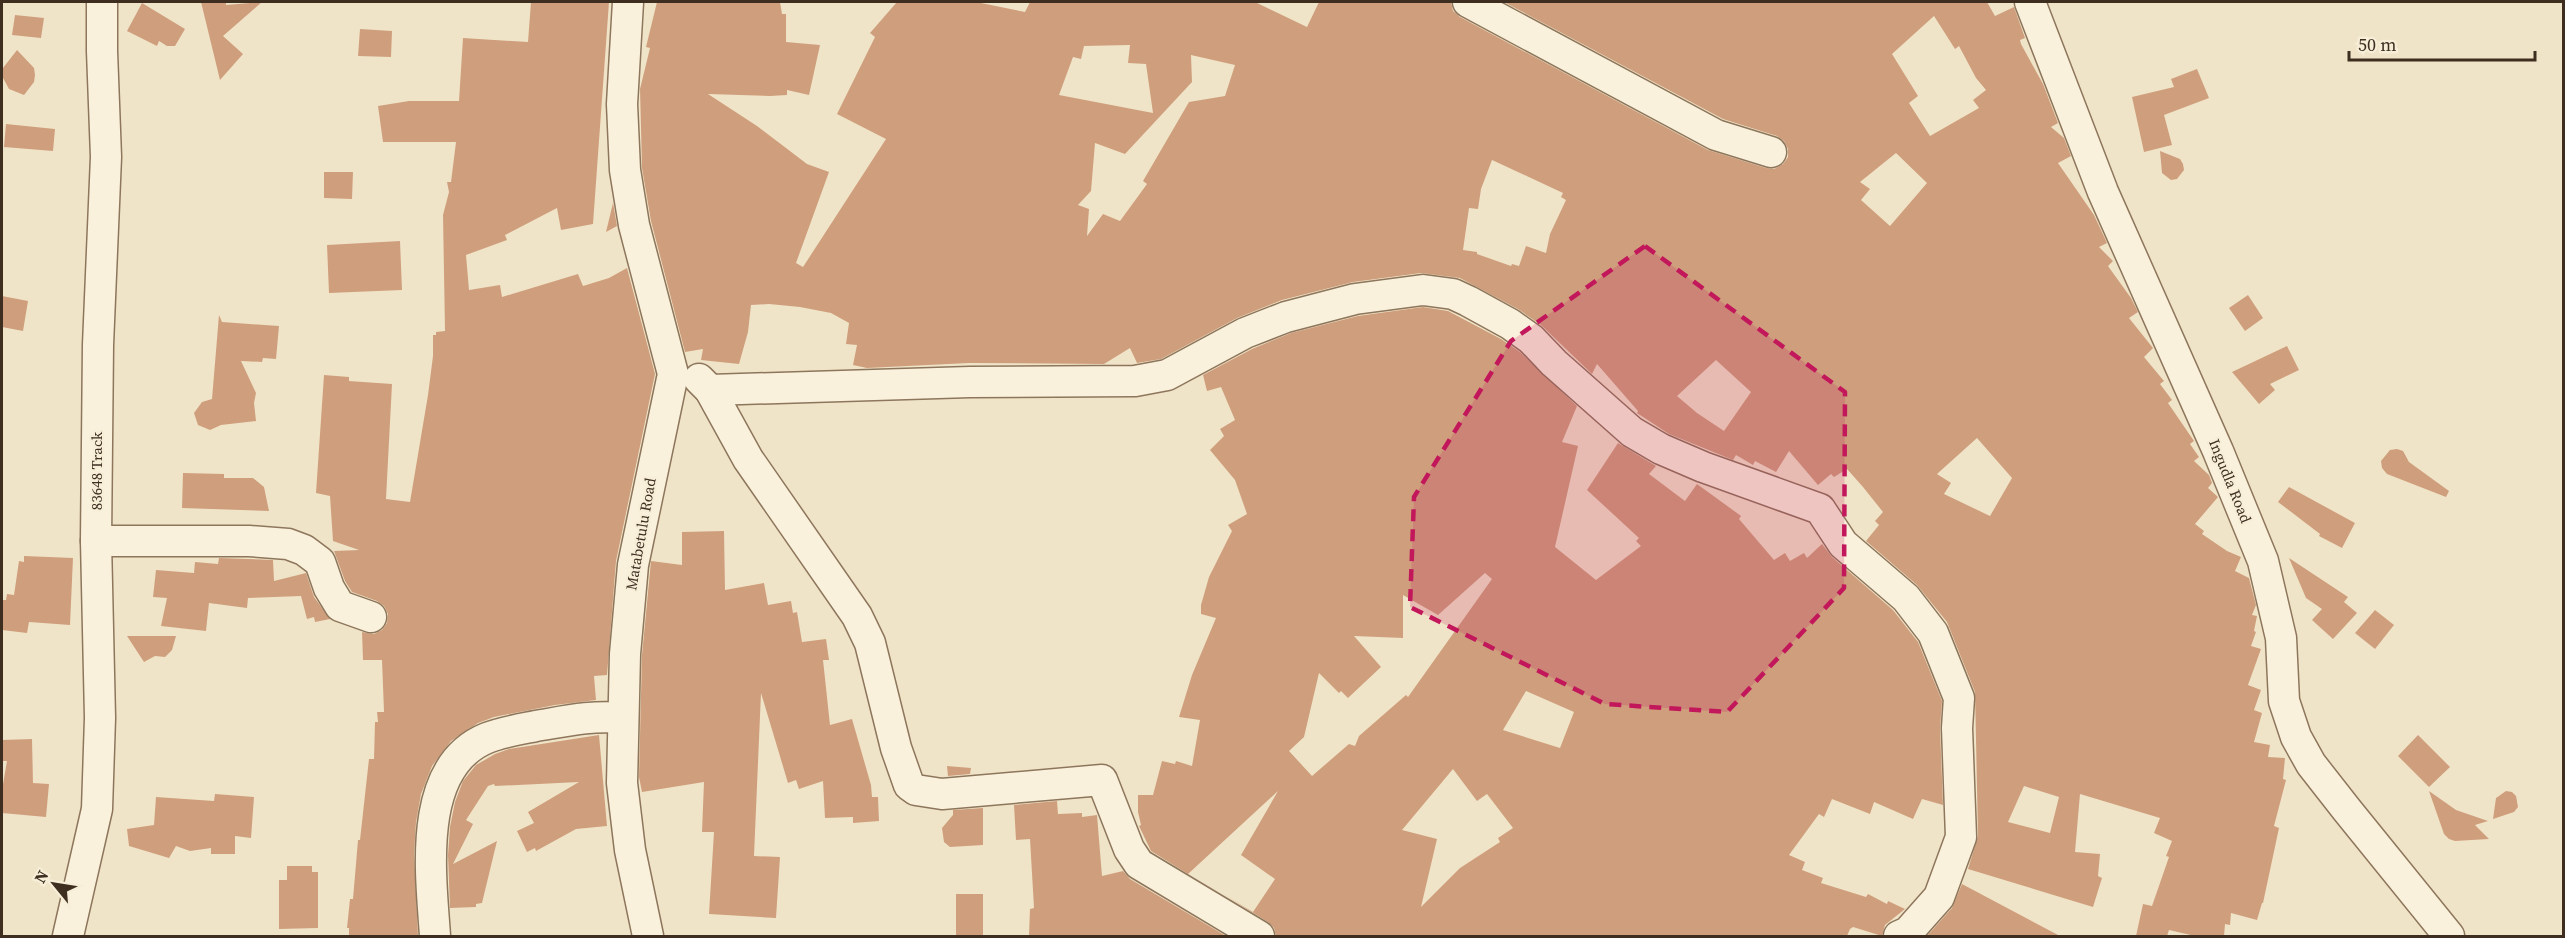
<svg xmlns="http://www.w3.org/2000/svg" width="2565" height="938" viewBox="0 0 2565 938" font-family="'Source Serif 4',serif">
	<rect width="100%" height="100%" fill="#f0e4c8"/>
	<g fill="#cf9f7d" fill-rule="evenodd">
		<polygon points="201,2 226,2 226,5 262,2 223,36 243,54 220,80"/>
		<polygon points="531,2 609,2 593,224 561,230 557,208 505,235 507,240 466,255 469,290 500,285 502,297 578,274 583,286 609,278 627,268 655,374 616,561 607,675 594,676 596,700 555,705 494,717 478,723 451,741 432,766 421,794 416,822 414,854 418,936 349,936 349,928 347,928 350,899 353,899 358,840 360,840 369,759 374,759 375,722 378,722 377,712 384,712 382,660 363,660 362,632 374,634 382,630 387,623 388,614 384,606 377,601 352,592 345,581 334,551 359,550 333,541 330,496 316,493 324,375 349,377 349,381 392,384 386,499 410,502 428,395 433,356 433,335 436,335 436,332 445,331 443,215 449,192 447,182 451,182 456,142 383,142 378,106 409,101 459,101 463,38 528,42"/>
		<path d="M657 2H780L782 14H786V42L820 45 809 95 787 90V95L770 96 708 94 757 126 807 164 829 172 796 263 803 267 886 139 837 114 875 37 870 33 897 2H976L1025 12 1030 2H1255L1307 27 1319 2H1451L1453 11 1460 17 1708 150 1766 168 1774 169 1783 164 1788 157V149L1784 141 1777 136 1723 119 1504 2H1987L1995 16 2014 7 2025 38 2020 40 2021 44 2043 84 2058 123 2051 127 2064 138 2071 156 2058 163 2094 215 2107 243 2099 247 2113 261 2108 266 2131 298 2138 312 2129 318 2153 348 2144 357 2164 381 2160 384 2172 400 2168 403 2194 441 2190 444 2199 457 2194 461 2209 475 2212 483 2208 488 2218 497 2195 524 2204 531 2202 534 2227 551 2241 557 2235 571 2249 578 2256 605 2252 615 2257 616 2254 631 2256 632 2251 646 2261 649 2248 685 2261 690 2254 710 2262 713 2254 742 2270 745 2268 757 2285 758 2283 779 2286 780 2274 826 2279 828 2263 903H2262L2257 920 2231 913 2230 925 2225 924 2224 936H2195L2169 930 2167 936H2136L2143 904 2152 906 2169 857 2166 856 2172 841 2154 833 2160 818 2080 794 2075 852 2100 854 2098 876 2102 878 2093 907 1968 869 1978 836 1975 692 1947 622 1917 585 1866 541 1879 525 1875 521 1883 512 1863 487 1847 469 1834 477 1831 474 1818 485 1789 451 1776 472 1755 461 1753 465 1736 455 1733 460 1669 434 1637 413 1638 411 1597 364 1592 374 1541 325 1518 309 1460 278 1421 273 1353 282 1282 300 1237 318 1161 359 1137 363 1130 348 1104 364 969 363 867 368 853 365 857 345 846 344 849 323 831 313 800 307 769 304 751 305 748 332 739 364 701 360 703 349 685 352 651 221 642 168 640 89 650 48 646 47ZM1934 16 1955 49 1959 46 1976 78 1986 90 1973 100 1979 108 1930 136 1909 103 1918 96 1892 54ZM1130 45 1128 63 1146 64 1153 113 1059 95 1073 57 1081 59 1084 46ZM1191 55 1235 65 1225 96 1189 102 1143 181 1147 184 1120 221 1103 214 1087 236 1089 209 1078 205 1091 191 1095 143 1125 154 1192 82ZM1896 153 1927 183 1890 226 1861 200 1870 189 1860 182ZM1492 160 1563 193 1561 197 1566 200 1550 234 1546 253 1526 246 1519 266 1512 264 1511 266 1477 254V252L1463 250 1469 208 1478 209 1481 189ZM1716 360 1751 392 1724 431 1697 413 1677 396ZM1977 438 2012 478 1990 516 1944 494 1951 483 1937 474ZM2024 786 2059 797 2050 833 2008 822Z"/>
		<polygon points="142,3 185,29 175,46 167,46 159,41 157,46 127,31"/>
		<polygon points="15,15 44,18 41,38 12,35"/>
		<polygon points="360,29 392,31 391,57 358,56"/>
		<polygon points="17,50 34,68 35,75 34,82 24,95 9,89 2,76 3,68"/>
		<polygon points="2197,69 2209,98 2164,115 2172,145 2144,152 2132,97 2174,87 2171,79"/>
		<polygon points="6,124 55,129 53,151 4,147"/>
		<polygon points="2160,151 2180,159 2183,164 2184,170 2177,179 2171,180 2162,173"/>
		<polygon points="324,172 353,172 352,199 324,198"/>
		<polygon points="613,203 617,226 606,232"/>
		<polygon points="400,241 402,290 329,293 327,245"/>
		<polygon points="2248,295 2263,318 2245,331 2229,308"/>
		<polygon points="2,296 28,301 23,331 2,327"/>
		<path d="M1423 307 1448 311 1501 339 1520 352 1577 406 1562 442 1578 446 1555 547 1596 580 1641 546 1636 541 1639 538 1587 490 1618 443 1656 466 1649 474 1685 501 1697 484 1741 516 1739 519 1774 560 1785 553 1790 561 1804 553 1807 558 1822 544 1832 557 1893 610 1918 642 1942 701 1940 729 1943 805 1922 799 1913 819 1874 802 1870 814 1832 799 1824 817 1819 814 1789 855 1805 862 1802 870 1823 878 1821 883 1866 897 1868 894 1887 904 1888 901 1905 909 1885 925 1882 936 1853 927 1850 929 1847 936H1276L1274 928 1268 922 1226 896 1253 912 1275 879 1241 855 1278 791 1188 874 1151 851 1139 826 1141 825 1138 812V795H1153L1162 761 1175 764 1176 761 1192 766 1200 720 1179 717 1192 675 1216 618 1201 614V605L1209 577 1232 531 1228 525 1247 514 1235 480 1210 450 1224 436 1220 429 1235 420 1221 387 1207 391 1203 375 1252 349 1291 333 1358 316ZM1485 573 1492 579 1408 697 1406 695 1359 736 1355 746 1349 744 1312 776 1289 751 1304 737 1319 673 1339 693 1341 691 1348 698 1381 667 1354 636 1403 638V595L1438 615ZM1526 691 1574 712 1560 748 1503 730ZM1453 769 1477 801 1487 794 1513 828 1498 838 1500 842 1460 868 1421 907 1437 839 1402 830Z"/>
		<polygon points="219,315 222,322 279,326 276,359 263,358 262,362 241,361 256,393 254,403 256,421 221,425 210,430 198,425 194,413 202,402 212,399"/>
		<polygon points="2287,346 2299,370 2270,384 2275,390 2259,404 2232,372"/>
		<polygon points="2397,449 2403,451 2409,462 2449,491 2446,497 2387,474 2382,468 2381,461 2390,450"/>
		<polygon points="183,473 224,474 224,478 253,478 264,487 269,511 182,508"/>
		<polygon points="2289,487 2355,523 2342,548 2319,536 2320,534 2278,502"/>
		<polygon points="724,531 725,590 764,583 768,605 791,601 793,613 797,612 802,642 826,639 829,660 823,660 830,725 852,719 871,785 872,797 878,797 879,821 853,823 853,817 825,818 823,781 799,789 796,780 788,783 761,693 754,856 780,857 776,918 709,914 714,832 702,832 704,782 642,792 639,777 642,655 651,561 682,565 682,532"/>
		<polygon points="24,556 73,558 70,625 29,622 27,633 2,630 3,600 6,600 7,594 14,595 19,561 24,562"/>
		<polygon points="219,558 273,560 274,581 306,573 314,597 330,619 315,622 314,617 307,619 301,596 248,598 247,608 209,603 206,631 161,626 167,598 153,597 156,570 194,573 195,562 218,564"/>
		<polygon points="2289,558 2348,597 2344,602 2357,613 2333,639 2312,620 2322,609 2306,598"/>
		<polygon points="2375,610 2394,625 2375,649 2355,633"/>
		<polygon points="127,636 176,636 172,650 165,657 155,656 144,662"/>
		<polygon points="599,735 607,826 576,829 536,851 535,848 527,852 517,831 534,823 528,812 579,782 495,786 494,784 488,786 466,820 473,824 453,864 497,841 482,903 476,904 476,907 450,908 448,855 450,827 455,802 463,781 476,765 495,754 509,749"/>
		<polygon points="2418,735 2450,767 2429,787 2398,756"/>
		<polygon points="32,739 33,783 49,784 46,817 2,813 2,790 7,761 2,761 2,740"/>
		<polygon points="947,766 971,768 970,774 948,776"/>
		<polygon points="2429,791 2456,810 2488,821 2475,825 2489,839 2455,841 2449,839 2444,834"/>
		<polygon points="2506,791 2512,792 2516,796 2518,807 2514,812 2493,819 2496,798"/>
		<polygon points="215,794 254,797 251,838 235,836 235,854 211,854 211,848 190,851 176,846 169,858 129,846 127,829 154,825 156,797 214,801"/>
		<polygon points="1057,801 1058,814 1082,813 1082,817 1097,815 1102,876 1123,871 1130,879 1226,936 1029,936 1030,909 1034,908 1030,839 1016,840 1014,805"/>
		<polygon points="983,808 983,845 950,847 944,842 942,828 953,815 953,810"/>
		<polygon points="287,866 312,866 312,872 318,872 318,928 279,929 279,880 287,880"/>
		<polygon points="1962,884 2060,936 1927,936 1952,908"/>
		<rect x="956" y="894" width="27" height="42"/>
	</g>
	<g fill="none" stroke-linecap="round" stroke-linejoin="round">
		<defs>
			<g id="minor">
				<polyline points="628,2 622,104 625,170 634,225 673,374 633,565 625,654 622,783 630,850 648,936"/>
				<polyline points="1468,2 1716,135 1771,152"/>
				<polyline points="2030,2 2103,192 2218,451 2263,561 2281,638 2284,701 2296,737 2311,764 2347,810 2449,936"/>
				<polyline points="699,379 710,390 748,459 857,616 870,643 896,748 909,785 916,790 942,794 1102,780 1129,849 1139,864 1259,936"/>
				<polyline points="710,390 970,382 1135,381 1167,375 1245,333 1286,317 1355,299 1423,290 1453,294 1468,301 1510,324 1531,339 1554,363 1632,432 1661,449 1703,467 1820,509 1843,544 1906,598 1933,633 1959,698 1957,728 1961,837 1939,897 1908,932 1899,936"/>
				<polyline points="96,541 249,541 288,544 304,550 320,562 329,588 340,606 371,617"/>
				<polyline points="68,936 97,809 100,718 96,541 98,345 106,157 102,51 102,2"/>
				<path d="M435 936C431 875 416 767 487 738 502 732 521 729 536 726 566 721 592 715 622 718"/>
			</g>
		</defs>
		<use href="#minor" stroke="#8d765c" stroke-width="33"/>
		<use href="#minor" stroke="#faf1dc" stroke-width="30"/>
	</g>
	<path fill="#c2185b" fill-opacity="0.2" stroke="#c2185b" stroke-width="4.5" stroke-dasharray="12 8" stroke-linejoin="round" d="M1645 246 1845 392 1844 588 1727 712 1605 704 1410 607 1414 497 1511 341Z"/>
	<g text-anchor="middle" stroke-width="4.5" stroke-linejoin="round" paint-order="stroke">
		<g font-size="15" fill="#3d2e20" stroke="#f7eed8">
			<text transform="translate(97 471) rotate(-90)" y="5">83648 Track</text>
			<text transform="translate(2230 481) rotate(68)" y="5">Ingudla Road</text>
			<text transform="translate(641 534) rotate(-80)" y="5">Matabetulu Road</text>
		</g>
	</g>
	<rect width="2565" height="938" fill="none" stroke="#3d2e20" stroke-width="6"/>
	<g transform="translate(54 884) rotate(300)" stroke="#f7eed8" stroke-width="4.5" paint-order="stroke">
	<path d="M0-4.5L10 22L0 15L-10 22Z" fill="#3d2e20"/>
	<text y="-9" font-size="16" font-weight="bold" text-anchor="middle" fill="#3d2e20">N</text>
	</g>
	<path d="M2349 51v9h186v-9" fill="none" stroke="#3d2e20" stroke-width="3"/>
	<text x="2358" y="51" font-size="18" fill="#3d2e20" stroke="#f7eed8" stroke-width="4.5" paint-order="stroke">50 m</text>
</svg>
